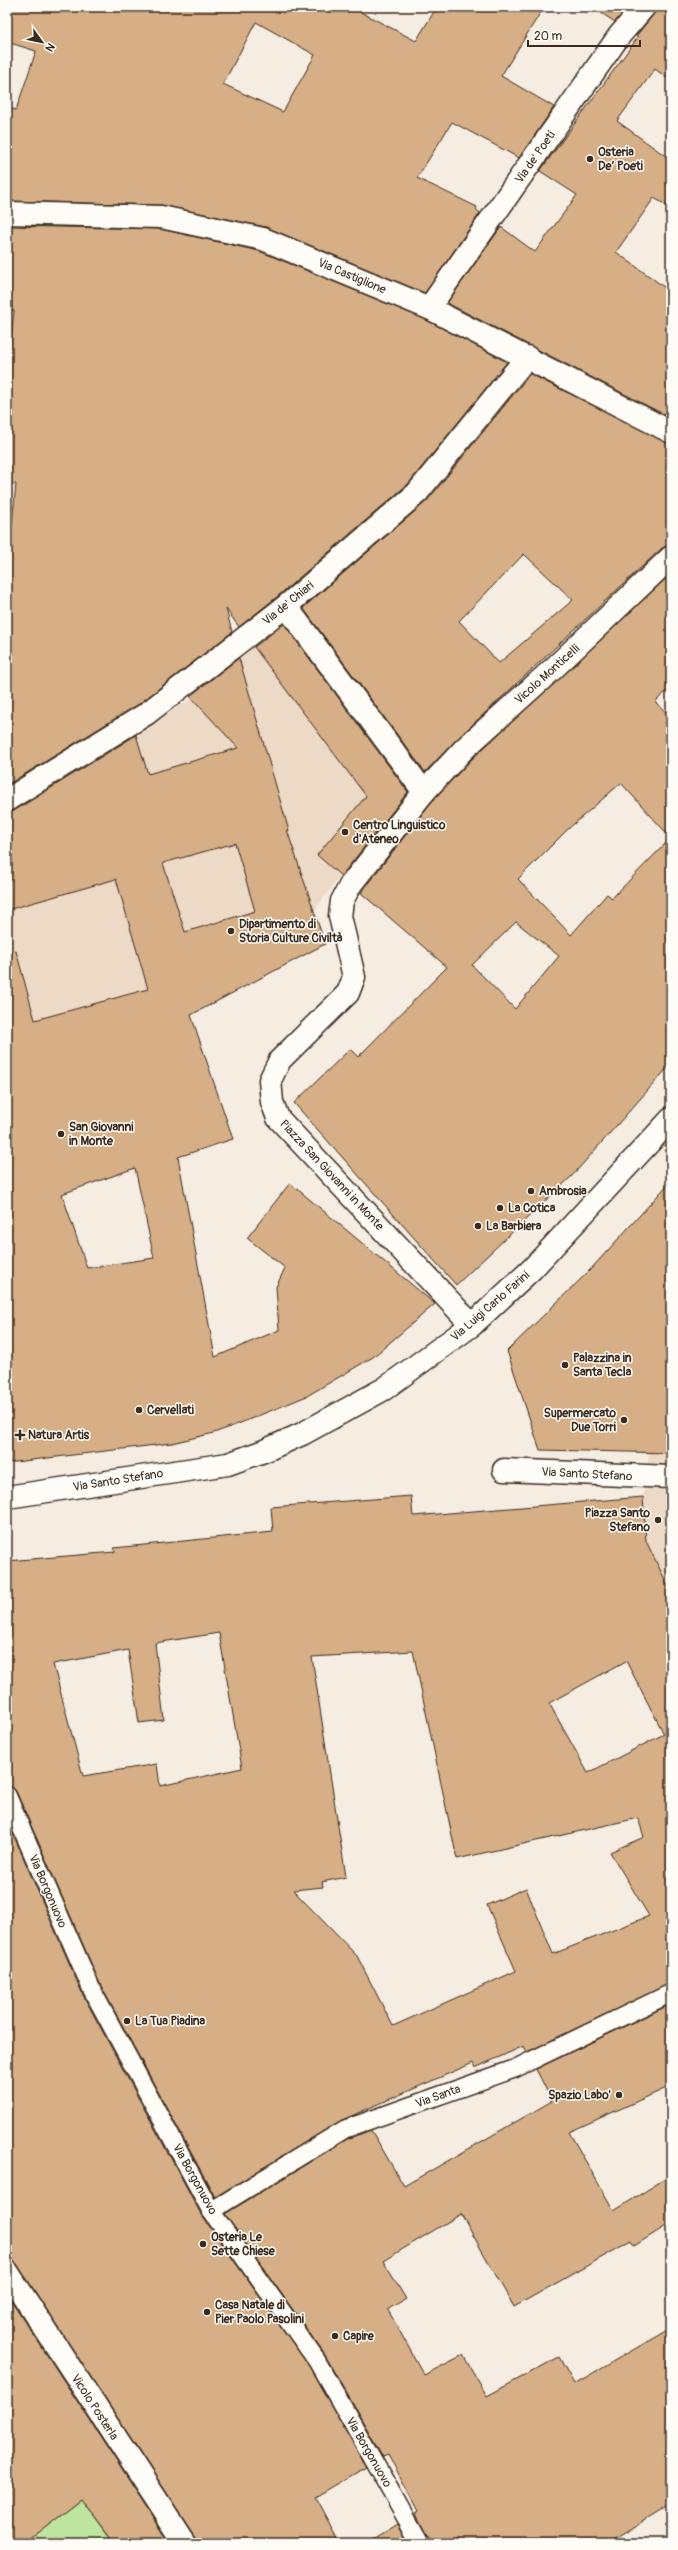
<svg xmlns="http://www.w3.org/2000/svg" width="678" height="2550" viewBox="0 0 678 2550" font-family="Pangolin,sans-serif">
	<rect width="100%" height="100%" fill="#f5ede1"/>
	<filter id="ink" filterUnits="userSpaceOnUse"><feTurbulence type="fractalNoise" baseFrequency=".025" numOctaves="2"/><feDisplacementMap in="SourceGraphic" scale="8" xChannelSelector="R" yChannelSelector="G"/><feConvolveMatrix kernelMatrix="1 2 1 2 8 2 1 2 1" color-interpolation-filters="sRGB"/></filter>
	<g filter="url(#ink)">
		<g fill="#ecdac6">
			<polygon points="285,621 406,788 314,911 325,944 191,1015 7,1068 7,812 136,735 192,698"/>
			<polygon points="671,1361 671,1580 666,1582 646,1541 643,1500 651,1435"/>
		</g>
		<polygon fill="#bde5a0" stroke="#7c885f" points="81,2499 113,2543 24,2543"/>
		<g fill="#d6af87" stroke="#3b2a1e" fill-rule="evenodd">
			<path d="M7 7H351L416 41 437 7H544L501 76 554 107 519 158 452 122 417 178 477 207 476 209 480 213 425 293 266 227 161 205 7 201V107L16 110 36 51 7 42ZM256 22 315 55 283 112 223 84Z"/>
			<polygon points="592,7 628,7 615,22"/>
			<polygon points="656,7 671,7 671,81 655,69 617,121 671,160 671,208 654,198 616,252 671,292 671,418 447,303 501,227 535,252 577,195 540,171 638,37 636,36 653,15"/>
			<polygon points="7,226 160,229 259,251 424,319 507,362 408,484 278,596 239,627 226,609 232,632 139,704 7,785 7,573 16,484 7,484 7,373 14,311 7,310"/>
			<path d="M530 374 671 444V545L662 548 456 740 425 772 303 608 427 501ZM524 554 573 600 499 663 459 621Z"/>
			<path d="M671 574V687L655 702 671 717V1064L572 1176 456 1285 294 1103 350 1049 358 1057 447 967 361 893 362 891 433 800 473 758ZM621 783 671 838 612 898 607 894 571 935 518 879 568 829ZM516 922 559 956 515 1009 472 965Z"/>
			<polygon points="284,624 408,792 341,876 317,855 366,796 254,647"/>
			<path d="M239 658 289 831 287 830 325 944 191 1015 233 1139 178 1157 215 1357 279 1330 276 1287 285 1268 247 1238 290 1183 435 1304 373 1357 307 1396 238 1424 214 1433 172 1443 7 1463V953L16 951 35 1020 148 989 116 879 7 910V812L14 811 136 735 148 774 238 748 190 696ZM235 843 255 911 185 932 163 863ZM135 1168 154 1258 87 1268 62 1194Z"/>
			<polygon points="671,1181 671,1453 540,1450 507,1351 589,1271"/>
			<path d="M411 1496 413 1516 643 1497 646 1541 671 1592V1983L527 2052 524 2046 475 2068 473 2063 342 2120 215 2197 101 1986 16 1791 7 1785V1561L115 1552 114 1548 273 1532 271 1507ZM219 1633 242 1768 160 1786 157 1764 83 1776 53 1664 128 1650 139 1723 164 1720 155 1643ZM413 1651 457 1859 638 1818 644 1837 610 1852 649 1916 553 1954 526 1888 487 1905 516 1971 393 2026 357 1956 293 1890 323 1887 322 1882 346 1877 312 1657ZM626 1661 664 1734 588 1773 549 1703Z"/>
			<polygon points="7,1820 83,1995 202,2216 309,2366 366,2467 315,2497 340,2543 197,2543 195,2536 17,2264 7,2259"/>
			<polygon points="671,2004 671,2086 569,2132 614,2211 671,2175 671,2223 634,2246 631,2241 514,2307 461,2214 383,2261 406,2299 388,2310 424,2375 463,2355 487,2396 559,2357 574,2384 671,2328 671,2504 608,2543 430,2543 415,2513 418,2511 388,2455 383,2457 325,2355 225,2214 349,2138 371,2130 404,2186 552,2101 536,2069"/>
			<polygon points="7,2294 170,2543 114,2543 81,2499 24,2543 7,2543"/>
			<polygon points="398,2524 409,2543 367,2543"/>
		</g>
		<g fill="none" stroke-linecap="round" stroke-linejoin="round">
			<defs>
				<g id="service">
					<polyline points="7,1795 92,1990 211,2211 317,2361 420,2543"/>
					<polyline points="211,2211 345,2129 514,2069 671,1993"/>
				</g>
				<polyline id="pedestrian" points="504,1470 671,1477"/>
				<g id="minor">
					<polyline points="7,213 161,217 263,239 429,308 671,432"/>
					<polyline points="429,308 619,36 644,7"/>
					<polyline points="286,606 424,792 464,749 555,667 671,557"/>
					<polyline points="424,792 351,884 342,901 340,916 354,977 348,993 280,1060 270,1080 272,1102 278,1118 472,1325"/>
					<polyline points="7,800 146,714 286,606 417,493 527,357"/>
					<polyline points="7,2271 185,2543"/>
				</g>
				<polyline id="tertiary" points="7,1497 228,1464 264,1451 302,1434 384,1389 472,1325 532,1269 671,1119"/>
			</defs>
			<use href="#service" stroke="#3b2a1e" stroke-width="20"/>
			<use href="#pedestrian" stroke="#3b2a1e" stroke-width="25"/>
			<use href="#minor" stroke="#3b2a1e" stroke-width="25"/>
			<use href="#tertiary" stroke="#3b2a1e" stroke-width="25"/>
			<use href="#service" stroke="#fdfcf7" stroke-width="17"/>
			<use href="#pedestrian" stroke="#fdfcf7" stroke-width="22"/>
			<use href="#minor" stroke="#fdfcf7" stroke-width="22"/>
			<use href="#tertiary" stroke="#fdfcf7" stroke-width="22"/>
		</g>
	</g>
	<g fill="#3b2a1e" stroke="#fdfcf7" stroke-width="1.5">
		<circle cx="590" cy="159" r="4"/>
		<circle cx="345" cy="832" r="4"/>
		<circle cx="231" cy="931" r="4"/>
		<circle cx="61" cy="1134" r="4"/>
		<circle cx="531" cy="1191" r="4"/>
		<circle cx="500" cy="1208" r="4"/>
		<circle cx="478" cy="1226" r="4"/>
		<circle cx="565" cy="1365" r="4"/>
		<circle cx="139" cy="1410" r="4"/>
		<circle cx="624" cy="1420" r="4"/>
		<path d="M18 1429h4v4h4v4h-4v4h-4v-4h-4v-4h4z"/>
		<circle cx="658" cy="1520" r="4"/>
		<circle cx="127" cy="2021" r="4"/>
		<circle cx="619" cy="2095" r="4"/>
		<circle cx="203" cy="2244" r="4"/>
		<circle cx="207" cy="2312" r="4"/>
		<circle cx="335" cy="2336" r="4"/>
	</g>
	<g text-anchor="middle" stroke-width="3" stroke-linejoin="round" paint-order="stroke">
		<g font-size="12" font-weight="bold" fill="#3b2a1e" stroke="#fdfcf7" text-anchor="start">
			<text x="598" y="156">Osteria<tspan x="598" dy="14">De’ Poeti</tspan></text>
			<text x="353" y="829">Centro Linguistico<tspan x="353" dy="14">d'Ateneo</tspan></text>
			<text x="239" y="928">Dipartimento di<tspan x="239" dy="14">Storia Culture Civiltà</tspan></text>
			<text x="69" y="1131">San Giovanni<tspan x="69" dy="14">in Monte</tspan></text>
			<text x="539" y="1195">Ambrosia</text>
			<text x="508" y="1212">La Cotica</text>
			<text x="486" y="1230">La Barbiera</text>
			<text x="573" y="1362">Palazzina in<tspan x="573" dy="14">Santa Tecla</tspan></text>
			<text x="147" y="1414">Cervellati</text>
			<text x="616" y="1417" text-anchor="end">Supermercato<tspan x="616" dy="14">Due Torri</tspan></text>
			<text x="28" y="1439">Natura Artis</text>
			<text x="650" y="1517" text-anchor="end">Piazza Santo<tspan x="650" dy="14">Stefano</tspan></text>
			<text x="135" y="2025">La Tua Piadina</text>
			<text x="611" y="2099" text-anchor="end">Spazio Labo'</text>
			<text x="211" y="2241">Osteria Le<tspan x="211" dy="14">Sette Chiese</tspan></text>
			<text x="215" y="2309">Casa Natale di<tspan x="215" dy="14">Pier Paolo Pasolini</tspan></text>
			<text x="343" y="2340">Capire</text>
		</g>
		<g font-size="12" fill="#3b2a1e" stroke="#fdfcf7">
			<text transform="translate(535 157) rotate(-55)" y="4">Via de' Poeti</text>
			<text transform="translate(352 276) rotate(23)" y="4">Via Castiglione</text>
			<text transform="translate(288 603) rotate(-39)" y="4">Via de' Chiari</text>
			<text transform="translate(547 674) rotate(-42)" y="4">Vicolo Monticelli</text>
			<text transform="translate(332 1175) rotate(47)" y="4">Piazza San Giovanni in Monte</text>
			<text transform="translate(490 1306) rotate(-41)" y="4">Via Luigi Carlo Farini</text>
			<text transform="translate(587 1474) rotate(3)" y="4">Via Santo Stefano</text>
			<text transform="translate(118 1480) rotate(-9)" y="4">Via Santo Stefano</text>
			<text transform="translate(48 1891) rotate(67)" y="4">Via Borgonuovo</text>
			<text transform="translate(438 2096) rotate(-20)" y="4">Via Santa</text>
			<text transform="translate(195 2179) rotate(61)" y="4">Via Borgonuovo</text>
			<text transform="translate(95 2407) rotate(57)" y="4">Vicolo Posterla</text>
			<text transform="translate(369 2452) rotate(60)" y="4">Via Borgonuovo</text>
		</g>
	</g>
	<rect width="678" height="2550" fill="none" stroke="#fdfcf7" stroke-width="24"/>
	<rect x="12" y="12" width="654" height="2526" fill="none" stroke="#3b2a1e" stroke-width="1.5" filter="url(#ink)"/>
	<g transform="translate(42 42) rotate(123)" stroke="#fdfcf7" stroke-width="3" paint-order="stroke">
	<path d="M0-3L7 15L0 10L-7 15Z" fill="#3b2a1e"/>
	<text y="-6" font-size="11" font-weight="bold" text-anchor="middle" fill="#3b2a1e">N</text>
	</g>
	<path d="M528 40v6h112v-6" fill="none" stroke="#3b2a1e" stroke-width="2"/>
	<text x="534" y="40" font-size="12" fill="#3b2a1e" stroke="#fdfcf7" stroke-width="3" paint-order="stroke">20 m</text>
</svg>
